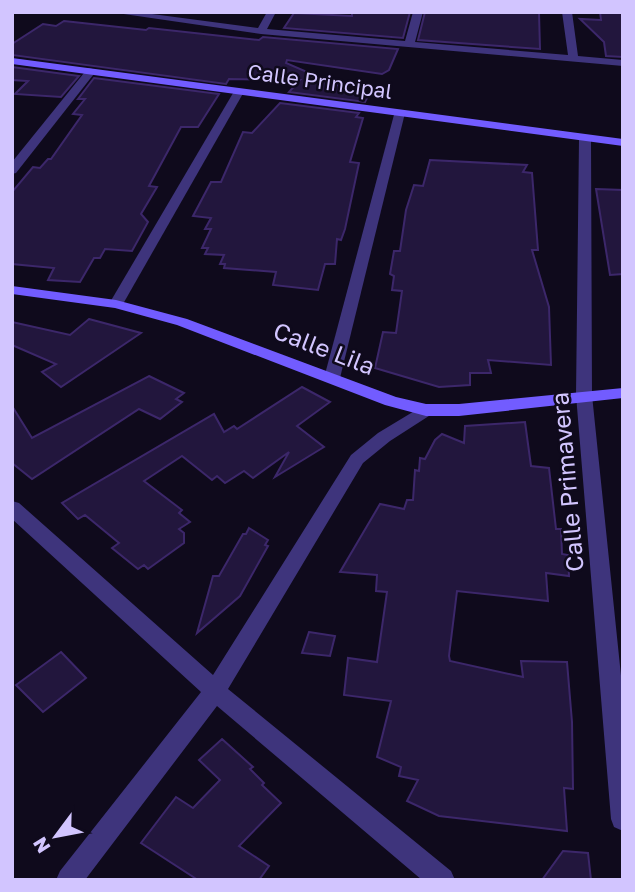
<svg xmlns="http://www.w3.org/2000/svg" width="635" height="892" viewBox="0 0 635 892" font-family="'Golos Text',sans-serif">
	<rect width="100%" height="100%" fill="#0f0a1c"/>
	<g fill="#22163d" stroke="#3c276a" stroke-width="2">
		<polygon points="352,12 410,12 403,38 284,28 294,13 352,16"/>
		<polygon points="425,12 539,13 540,49 418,40"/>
		<polygon points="600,12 623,12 623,57 606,56 604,42 580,19 601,20"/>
		<polygon points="64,21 146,30 149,28 259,40 263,37 398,49 389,70 382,74 287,60 286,63 367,98 365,102 289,92 300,80 229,79 226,84 12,55 12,44 43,24 56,26"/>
		<polygon points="12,67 79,76 61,97 15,94 28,81 12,80"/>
		<polygon points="94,78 219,94 198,127 181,127 149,186 157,187 141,214 148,222 132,251 105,249 100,258 94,258 80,282 48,280 54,268 12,264 12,192 33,167 40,168 48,159 51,159 82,115 73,114 85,99 78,99"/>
		<polygon points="280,103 359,113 356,117 363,118 350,162 359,163 345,229 341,240 337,239 335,264 325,264 318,290 273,285 276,272 224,268 225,264 220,264 224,255 205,254 208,248 202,248 211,229 205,229 211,218 193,216 211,182 221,182 243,132 252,133"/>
		<polygon points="430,160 527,165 523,172 532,173 538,250 532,250 549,307 551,365 488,360 491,373 470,373 470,385 439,387 375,368 383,332 396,333 402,291 392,290 394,276 390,274 394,251 400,251 406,210 414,185 423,186"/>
		<polygon points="596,189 623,190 623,274 610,275"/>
		<polygon points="89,319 141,333 61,387 42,372 56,364 12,345 12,322 70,335"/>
		<polygon points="149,376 184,393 176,399 182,402 160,419 139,409 32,479 12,463 12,406 32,438"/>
		<polygon points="302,387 330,402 297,426 324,447 275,477 289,452 253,478 244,471 225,483 217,476 212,480 182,456 144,481 182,510 179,513 190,522 179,529 184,533 184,543 148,569 144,565 138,569 112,548 119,543 85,515 78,519 62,503 214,414 224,432 234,426 237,429"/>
		<polygon points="525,422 531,466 549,468 556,529 561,529 562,554 568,555 569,576 546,573 548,601 457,591 449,656 450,661 523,677 521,661 567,662 572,722 573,789 564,788 567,831 439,816 407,801 418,780 399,776 401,767 377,757 391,701 344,695 348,658 377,662 387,592 376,591 377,575 340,572 380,504 404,509 407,500 413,500 415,470 419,471 420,458 425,459 435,440 442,434 464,443 465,426"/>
		<polygon points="249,528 268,540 265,545 268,546 240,596 197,633 213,576 219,576 243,534 246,534"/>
		<polygon points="309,632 335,636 330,656 302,653"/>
		<polygon points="61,652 86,678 43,712 16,685"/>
		<polygon points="222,739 253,767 250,769 264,783 262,785 281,803 239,846 269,866 259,880 198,880 141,843 176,797 193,808 220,780 199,760"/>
		<polygon points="563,851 588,853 591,880 542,880"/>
	</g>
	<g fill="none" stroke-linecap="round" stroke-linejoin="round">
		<g fill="#3e347c" fill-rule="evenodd">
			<polygon points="110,12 137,12 258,28 267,12 276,12 267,29 405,41 413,12 423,12 415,42 568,55 562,12 572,12 578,56 623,60 623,66 261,34"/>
			<polygon points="88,68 97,70 16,173 12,174 12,162"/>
			<polygon points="236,88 245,90 123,304 121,307 111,307 109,304"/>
			<polygon points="395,111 405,113 340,378 332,383 324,378"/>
			<polygon points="585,136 591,139 592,395 623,695 623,831 614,827 611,819 576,395 579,139"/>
			<polygon points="426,404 432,406 434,410 432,414 390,441 363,463 228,689 451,871 455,880 422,880 217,706 85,880 56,880 60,871 201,692 12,519 12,501 19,503 213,675 351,455 378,433"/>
		</g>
		<g fill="#725cff" fill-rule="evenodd">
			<polygon points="12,58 623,139 623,146 12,64"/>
			<polygon points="12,286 116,300 187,319 396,397 426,404 459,404 623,388 623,398 459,416 426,416 385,405 177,325 115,308 12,294"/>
		</g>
	</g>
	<g text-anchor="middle" stroke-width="5" stroke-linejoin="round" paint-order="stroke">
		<g font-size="21" fill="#d2c5ff" stroke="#0f0a1c">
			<text transform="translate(320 82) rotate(8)" y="7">Calle Principal</text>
		</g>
		<g font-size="24" fill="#d2c5ff" stroke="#0f0a1c">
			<text transform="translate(324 349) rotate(21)" y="8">Calle Lila</text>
			<text transform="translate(568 482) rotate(-95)" y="8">Calle Primavera</text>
		</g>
	</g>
	<rect width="635" height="892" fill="none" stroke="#d2c5ff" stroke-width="28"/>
	<g transform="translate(56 836) rotate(238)" stroke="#0f0a1c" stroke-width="5" paint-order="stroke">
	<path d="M0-5L12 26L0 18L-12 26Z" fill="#d2c5ff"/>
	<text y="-10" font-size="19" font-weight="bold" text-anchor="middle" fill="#d2c5ff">N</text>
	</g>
</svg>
